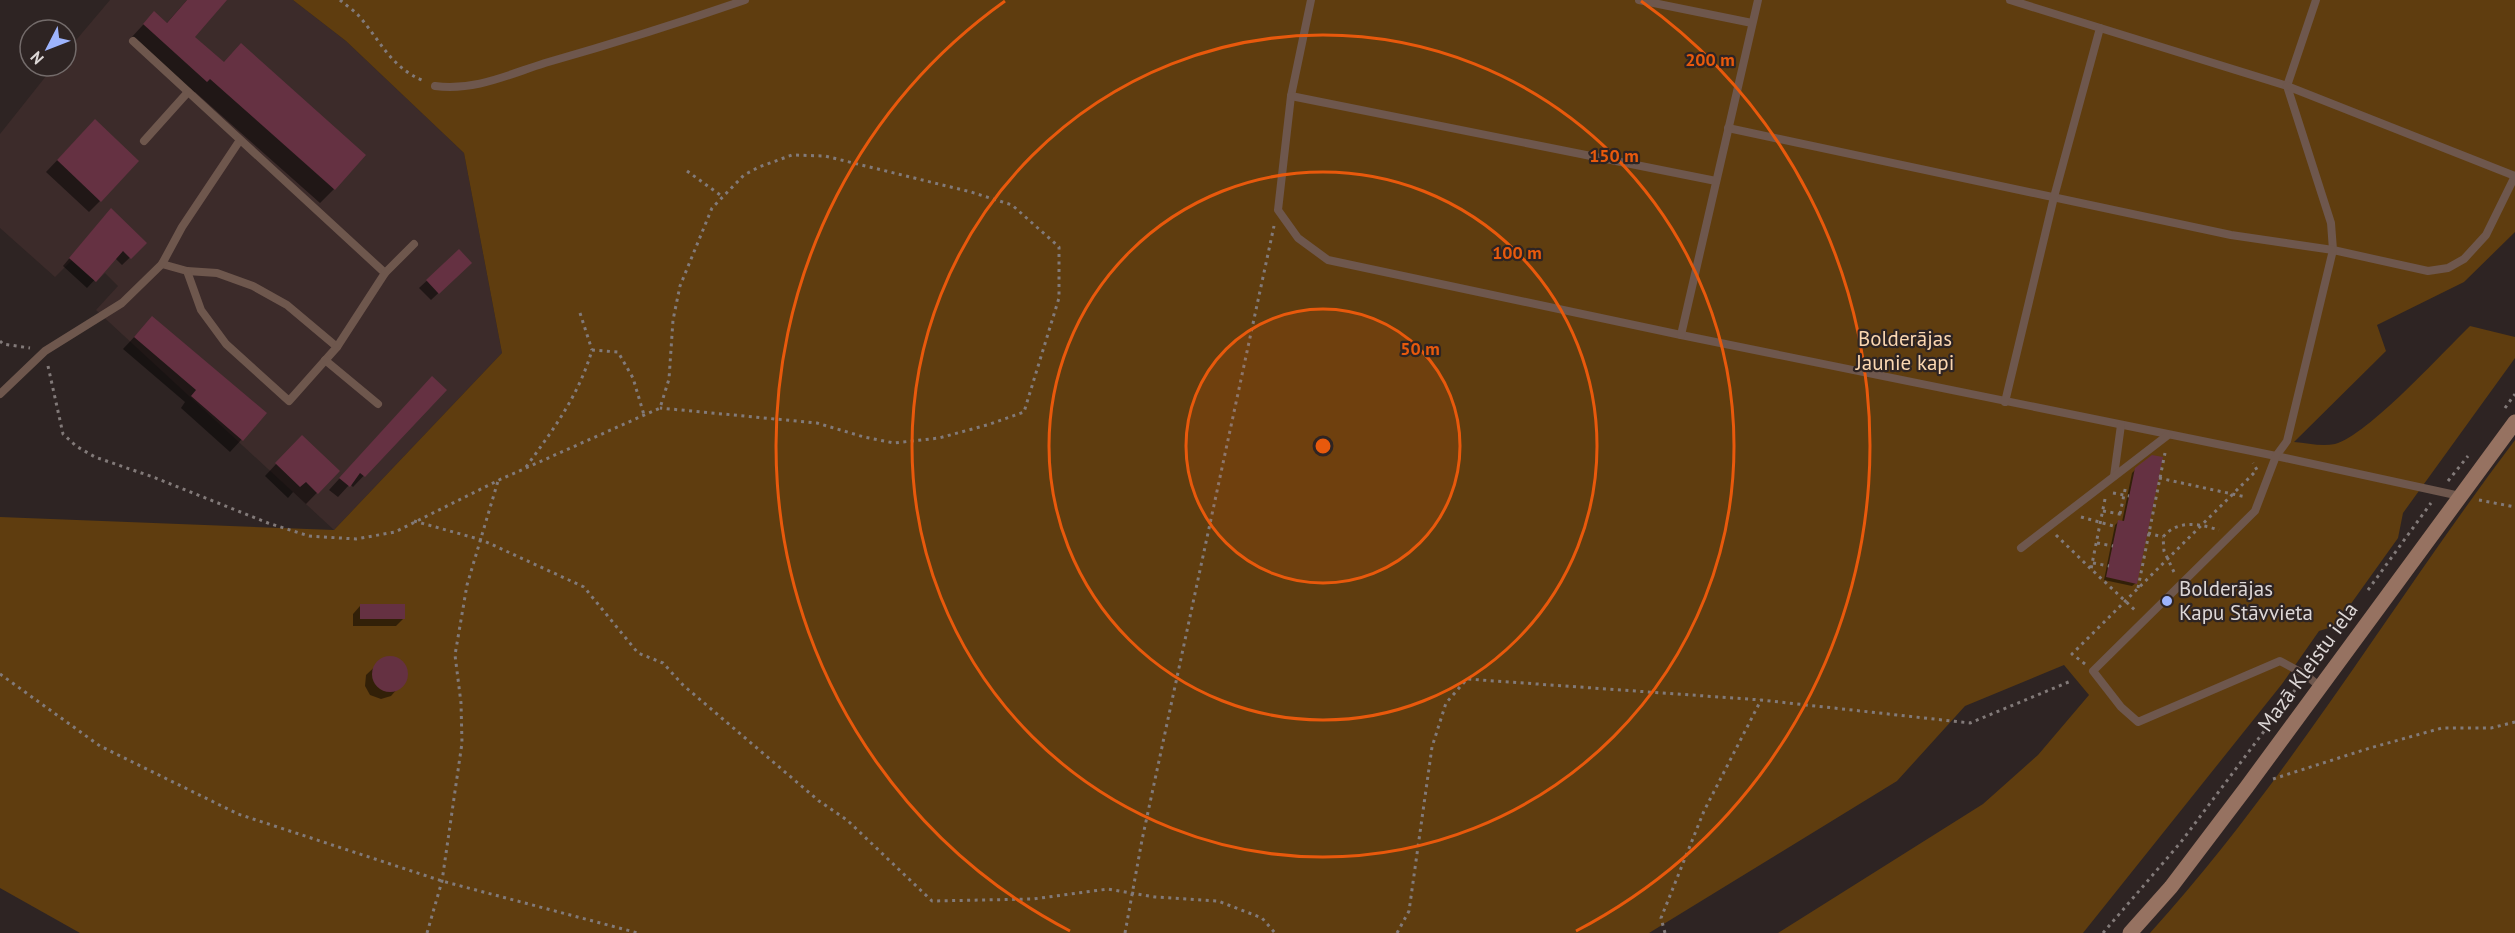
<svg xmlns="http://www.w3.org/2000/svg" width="2515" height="933" viewBox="0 0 2515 933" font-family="'PT Sans',sans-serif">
	<rect width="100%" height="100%" fill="#2e2423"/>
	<polygon fill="#3c2b2a" points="110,0 293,0 346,41 464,153 502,353 334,530 96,310 118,286 105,273 96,282 72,260 55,277 0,228 0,134 54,66 66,66 66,52"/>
	<g fill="#5f3d0f">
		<path d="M293 0H2515V232L2464 282 2377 325 2386 351 2294 442C2307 443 2322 447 2335 444 2368 435 2442 353 2470 326L2515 337V358L2403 513 2398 538 2335 626 2319 631 2282 684 2083 933H1778L1983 804 2038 755 2089 695 2064 665 1965 706 1897 781 1649 933H80L0 888V517L334 530 502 353 464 153 346 41Z"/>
		<path d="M2515 440V933H2150C2287 782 2392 603 2515 440Z"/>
	</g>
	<g fill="#0007">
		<polygon points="187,0 225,0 193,37 223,64 334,189 320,203 195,92 192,95 130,39 154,13 166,24"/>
		<polygon points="83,133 100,201 89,212 46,172"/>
		<polygon points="104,217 145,243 122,265 115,258 87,288 63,266"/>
		<polygon points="459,251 463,270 431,300 419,288"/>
		<polygon points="152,318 265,414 230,452 181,408 185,402 123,349"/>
		<polygon points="421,389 445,390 353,487 350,484 338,497 329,490"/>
		<polygon points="291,448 338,471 306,504 293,492 288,498 265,476"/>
		<polygon points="2136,469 2136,583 2132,586 2104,580 2115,525 2118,522 2122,522 2132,473"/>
		<polygon points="360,606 404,618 396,626 353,626 353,614"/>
		<polygon points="393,658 405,668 406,679 391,696 381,699 370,695 365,686 366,675 383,659"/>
	</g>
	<g fill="#653142">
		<polygon points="187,0 227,0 195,37 224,62 241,43 366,155 335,190 210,79 207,82 143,24 154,11 167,23"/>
		<polygon points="95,119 139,161 101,202 57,160"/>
		<polygon points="111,208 147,243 131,259 123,251 96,282 69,258"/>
		<polygon points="459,249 472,263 439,294 426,280"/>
		<polygon points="152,316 267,413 243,441 191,396 196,390 134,337"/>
		<polygon points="432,376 447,390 365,477 360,473 350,487 339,478"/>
		<polygon points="302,435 340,471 318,494 306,482 300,487 275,463"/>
		<polygon points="2152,455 2163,457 2137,584 2106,577 2118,520 2124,521 2135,468"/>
		<rect x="360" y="604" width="45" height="15"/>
		<circle cx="390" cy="674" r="18"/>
	</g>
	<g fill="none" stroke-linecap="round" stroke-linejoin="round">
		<g stroke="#827a79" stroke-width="3" stroke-dasharray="3 4.5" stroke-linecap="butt">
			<path d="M340 0C346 5 353 10 358 15 381 41 390 67 424 81"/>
			<polyline points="687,171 723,197"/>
			<polyline points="580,313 592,350"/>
			<polyline points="0,341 3,344 30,348"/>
			<polyline points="48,366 63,434 76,446 95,457 153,477 268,523 309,536 356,539 395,532 499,480 660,408 669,379 673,320 680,286 712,208 744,175 759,167 792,155 825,156 971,192 1012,205 1059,247 1059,298 1024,412 987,425 939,438 894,443 864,437 817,423 660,408"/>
			<polyline points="2505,408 2515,394"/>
			<path d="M526 467C553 430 579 395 592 350L618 352 633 378 644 415"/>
			<polyline points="2159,478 2246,497"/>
			<polyline points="2448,481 2468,456"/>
			<polyline points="2113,493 2129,496"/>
			<polyline points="2105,499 2091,569 2137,612"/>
			<polyline points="2479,500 2515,507"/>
			<polyline points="2103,511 2125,515"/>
			<polyline points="2120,514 2126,485"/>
			<polyline points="2081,517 2117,527"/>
			<polyline points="414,521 482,540 584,587 638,653 663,663 683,685 819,801 847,820 932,901 1033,899 1108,889 1155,897 1218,901 1262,918 1275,933"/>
			<polyline points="2148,533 2163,537"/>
			<polyline points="2056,535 2091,569"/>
			<polyline points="2097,543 2113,546"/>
			<polyline points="2093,563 2109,566"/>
			<path d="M2174 572 2164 551 2163 537C2178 519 2200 524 2219 530"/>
			<polyline points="2138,588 2165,453"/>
			<polyline points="2368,590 2431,503"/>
			<polyline points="2085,664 2072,654 2257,470 2253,463"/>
			<polyline points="0,674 100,746 238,814 442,881 638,933"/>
			<polyline points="2273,779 2370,748 2442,728 2491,728 2515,722"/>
			<polyline points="427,933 442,881 462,743 461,703 455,655 467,585 498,481"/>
			<polyline points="1125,933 1142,840 1274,226"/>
			<polyline points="1397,933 1409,911 1432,747 1446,703 1467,679 1761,700 1970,723 2071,681"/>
			<polyline points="1665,933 1661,918 1704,811 1761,700"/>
			<polyline points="2103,933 2181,842 2295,690"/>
		</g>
		<g stroke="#6e574d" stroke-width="8">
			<polyline points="1311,0 1291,96 1278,210 1298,238 1328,260 1681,335 2276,456 2460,496"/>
			<polyline points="1639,0 1752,23"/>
			<polyline points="2010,0 2287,86 2316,0"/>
			<polyline points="133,41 385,273"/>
			<path d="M435 86C475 91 507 75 545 63 612 44 679 23 745 0"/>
			<polyline points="2287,86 2331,223 2333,250 2428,271 2448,268 2464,259 2486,235 2515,176"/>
			<polyline points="2287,86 2515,176"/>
			<polyline points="1291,96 1716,181"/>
			<polyline points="1728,128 2231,235 2333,250 2287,441 2276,456 2255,511 2093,671 2121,707 2138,722 2280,661 2306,675 2319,686"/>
			<polyline points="144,141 188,92"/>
			<polyline points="162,264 187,271 217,273 253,286 287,305 337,347"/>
			<polyline points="187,271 201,310 226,344 289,401 337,347 385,273 414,244"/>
			<polyline points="1681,335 1758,0"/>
			<polyline points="325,360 378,404"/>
			<polyline points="0,394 45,351 122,303 162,264 182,227 240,140"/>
			<polyline points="2005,402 2054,197 2100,28"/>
			<polyline points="2114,476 2121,425"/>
			<polyline points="2021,548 2168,435"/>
		</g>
		<polyline stroke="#967261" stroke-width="15" points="2130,933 2171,887 2246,788 2515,422"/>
	</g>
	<circle cx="1323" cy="446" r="137" fill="#e8590c" fill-opacity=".12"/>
	<g fill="none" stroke="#e8590c" stroke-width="3">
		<circle cx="1323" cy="446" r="137"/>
		<circle cx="1323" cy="446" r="274"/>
		<circle cx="1323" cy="446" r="411"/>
		<path d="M1070 931A547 547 0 0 1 1005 1M1641 1A547 547 0 0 1 1576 931"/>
	</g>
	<circle fill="#9db4fd" stroke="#2e2423" stroke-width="2" cx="2167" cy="601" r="6"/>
	<g text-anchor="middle" stroke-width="4.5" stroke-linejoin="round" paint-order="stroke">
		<g font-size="21" fill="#fbd7b1" stroke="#2e2423">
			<text x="1905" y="346">Bolderājas<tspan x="1905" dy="24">Jaunie kapi</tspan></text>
		</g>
		<g font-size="21" fill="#ddd7d6" stroke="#2e2423" text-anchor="start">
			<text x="2179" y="596">Bolderājas<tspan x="2179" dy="24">Kapu Stāvvieta</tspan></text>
		</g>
		<g font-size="21" fill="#ddd7d6" stroke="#2e2423">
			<text transform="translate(2308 667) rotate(-54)" y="7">Mazā Kleistu iela</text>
		</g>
	</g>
	<circle cx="1323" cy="446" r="9" fill="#e8590c" stroke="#2e2423" stroke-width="3"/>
	<g font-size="18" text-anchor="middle" font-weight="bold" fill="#e8590c" stroke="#2e2423" stroke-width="4.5" stroke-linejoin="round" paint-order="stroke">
		<text x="1710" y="66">200 m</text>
		<text x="1614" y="162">150 m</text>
		<text x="1517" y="259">100 m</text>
		<text x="1420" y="355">50 m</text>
	</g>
	<g transform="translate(48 48) rotate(228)"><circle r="28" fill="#2e2423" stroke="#746c6b" stroke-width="1.5"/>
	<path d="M0-4.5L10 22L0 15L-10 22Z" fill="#9db4fd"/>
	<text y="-9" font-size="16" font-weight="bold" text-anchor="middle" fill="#ddd7d6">N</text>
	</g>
</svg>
